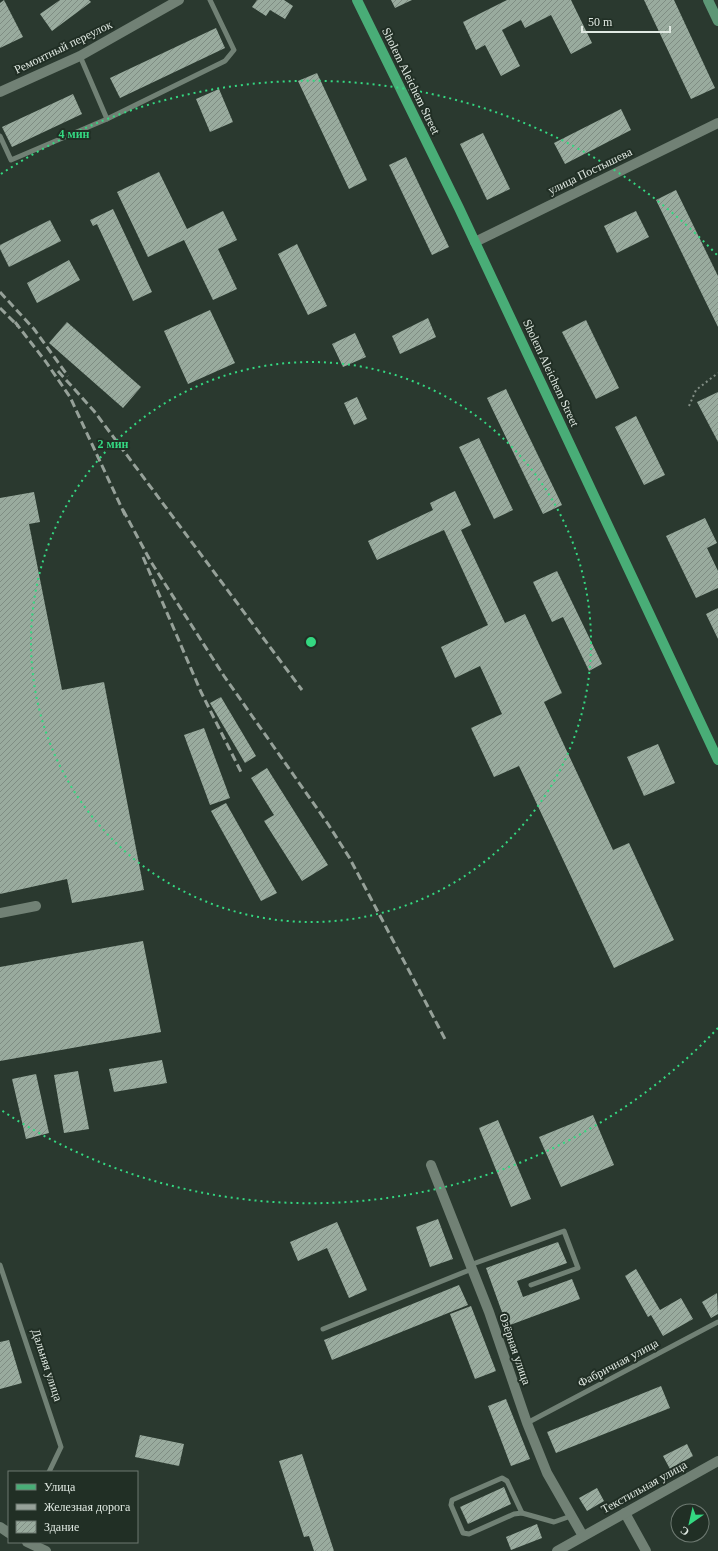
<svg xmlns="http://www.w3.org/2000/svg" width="718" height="1551" viewBox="0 0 718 1551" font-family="'Times New Roman',serif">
	<defs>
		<pattern id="building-hatch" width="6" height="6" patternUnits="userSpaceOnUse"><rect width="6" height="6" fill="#99ab9e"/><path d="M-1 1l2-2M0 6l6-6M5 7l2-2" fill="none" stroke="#7f8d83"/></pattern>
	</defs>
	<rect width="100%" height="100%" fill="#2a392f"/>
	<g fill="url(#building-hatch)">
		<polygon points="4,0 23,37 0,48 0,3"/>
		<polygon points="60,0 89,0 91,2 52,31 40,14"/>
		<polygon points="257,0 284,0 293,6 285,19 270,10 266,16 252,7"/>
		<polygon points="391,0 412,0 395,8"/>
		<polygon points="507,0 571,0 592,43 571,54 551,15 525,28 521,20 502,30 520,66 501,76 485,45 476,50 463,22"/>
		<polygon points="644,0 674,0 715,88 691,99"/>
		<polygon points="216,28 225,48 120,98 110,78"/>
		<polygon points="317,73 367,180 349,189 298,81"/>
		<polygon points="219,89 233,122 210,132 196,99"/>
		<polygon points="73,94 82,114 12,147 2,127"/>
		<polygon points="621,109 631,130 565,164 554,143"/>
		<polygon points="483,133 510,189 487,200 460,144"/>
		<polygon points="406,157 449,247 432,255 389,165"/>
		<polygon points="159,172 187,229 223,211 237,240 218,249 237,289 213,300 184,240 148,257 117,192"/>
		<polygon points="676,190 718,276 718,327 656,200"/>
		<polygon points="113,209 152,292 133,301 97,224 93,226 90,220"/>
		<polygon points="636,211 649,237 617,253 604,226"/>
		<polygon points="50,220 61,241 9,267 0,249 0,245"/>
		<polygon points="297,244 327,306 308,315 278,254"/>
		<polygon points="69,260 80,280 37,303 27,283"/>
		<polygon points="210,310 235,363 188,384 164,331"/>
		<polygon points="428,318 436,337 400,354 392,336"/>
		<polygon points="586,320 619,388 596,399 562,332"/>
		<polygon points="67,322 141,387 123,408 49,343"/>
		<polygon points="355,333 366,357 343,367 332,344"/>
		<polygon points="506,389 562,505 543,514 487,398"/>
		<polygon points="718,392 718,442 697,402"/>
		<polygon points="357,397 367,419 354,425 344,403"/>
		<polygon points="636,416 665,475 644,485 615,427"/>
		<polygon points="479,438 513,510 494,519 459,447"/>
		<polygon points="455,491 471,525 461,530 505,623 525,614 562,693 544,702 613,850 629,843 674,940 614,968 519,766 494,777 471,728 502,714 480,666 455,678 441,647 488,625 444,530 377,560 368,541 433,510 430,503"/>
		<polygon points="34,492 40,522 29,524 62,690 104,682 144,890 72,903 67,879 0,894 0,498"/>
		<polygon points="705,518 717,543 707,548 718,571 718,588 696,598 666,536"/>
		<polygon points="557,571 602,664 589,671 563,617 552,622 533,582"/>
		<polygon points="718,608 718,639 706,614"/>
		<polygon points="221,697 256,756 245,763 210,703"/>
		<polygon points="204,728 230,798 210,805 184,735"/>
		<polygon points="658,744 675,783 644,796 627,757"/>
		<polygon points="267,768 328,865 302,881 264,821 274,815 251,778"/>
		<polygon points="226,803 277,893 261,901 211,811"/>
		<polygon points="143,941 161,1032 0,1061 0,967"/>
		<polygon points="162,1060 167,1083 114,1092 109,1069"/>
		<polygon points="78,1071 89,1129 64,1133 54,1075"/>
		<polygon points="36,1074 49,1133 26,1139 12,1079"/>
		<polygon points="593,1115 614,1165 561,1187 539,1137"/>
		<polygon points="498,1120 531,1199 511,1207 479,1128"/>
		<polygon points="438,1219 453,1259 430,1267 416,1227"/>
		<polygon points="337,1222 367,1290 349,1298 327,1248 298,1261 290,1242"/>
		<polygon points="558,1242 567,1263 517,1281 523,1297 572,1279 580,1299 507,1326 486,1268"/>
		<polygon points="636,1269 660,1310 681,1298 693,1319 663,1336 651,1315 648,1317 625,1276"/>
		<polygon points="459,1285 468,1305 332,1360 324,1340"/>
		<polygon points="717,1293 718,1314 711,1318 702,1302"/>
		<polygon points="471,1306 496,1371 475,1379 450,1314"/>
		<polygon points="9,1340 22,1383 0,1389 0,1342"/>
		<polygon points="661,1386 670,1408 556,1453 547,1432"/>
		<polygon points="506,1399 530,1459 511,1466 488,1406"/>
		<polygon points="140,1435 184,1444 179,1466 135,1457"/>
		<polygon points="687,1444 693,1456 670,1469 663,1456"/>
		<polygon points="302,1454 334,1551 314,1551 309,1536 304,1537 279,1461"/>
		<polygon points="504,1487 511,1504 468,1524 460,1507"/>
		<polygon points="597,1488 604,1501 587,1511 579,1498"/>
		<polygon points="537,1524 542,1538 511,1550 506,1537"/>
	</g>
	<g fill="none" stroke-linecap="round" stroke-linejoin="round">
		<polyline stroke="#828e85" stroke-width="2" stroke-dasharray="2 3" stroke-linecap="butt" points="689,406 696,390 718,373"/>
		<g stroke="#718175" stroke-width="5">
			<polyline points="107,119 225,61 234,50 210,0"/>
			<polyline points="0,136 11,160 107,119 80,56"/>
			<polyline points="0,1265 61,1447 49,1472"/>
			<polyline points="470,1265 564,1231 578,1268 531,1285"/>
			<polyline points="323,1329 472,1269"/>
			<polyline points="527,1423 718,1322"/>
			<polygon points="502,1478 507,1481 522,1513 514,1514 469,1534 463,1533 451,1505 452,1500"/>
			<polyline points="522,1513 554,1522 571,1516"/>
		</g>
		<g stroke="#718175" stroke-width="10">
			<polyline points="0,92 80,56 179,0"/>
			<polyline points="475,242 718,123"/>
			<polyline points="0,913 36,906"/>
			<polyline points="431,1165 489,1312 527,1423 547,1473 583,1536"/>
			<polyline points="625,1513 646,1551"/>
			<polyline points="0,1527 9,1533"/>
			<polyline points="27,1542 46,1551"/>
			<polyline points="557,1551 718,1461"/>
		</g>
		<polyline stroke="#5d9776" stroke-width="10" points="708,0 718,21"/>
		<polyline stroke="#49ad77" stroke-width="10" points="357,0 459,208 718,760"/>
		<g stroke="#96a199" stroke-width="3" stroke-dasharray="8 4" stroke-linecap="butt">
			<polyline points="0,292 34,329 68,376"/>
			<polyline points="0,308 18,326"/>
			<polyline points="15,322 46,362 70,397 125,515"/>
			<polyline points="58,371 94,411 302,690"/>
			<polyline points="123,510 151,562 224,676 328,824 349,857 445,1039"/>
			<polyline points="143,557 201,692 241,772"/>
		</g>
	</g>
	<g fill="none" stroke="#34d881" stroke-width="2" stroke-dasharray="2 4">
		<circle cx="311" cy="642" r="280"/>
		<path d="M718 1028A561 561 0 0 1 1 1110M1 174A561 561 0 0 1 718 256"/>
	</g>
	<g text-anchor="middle" stroke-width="4" stroke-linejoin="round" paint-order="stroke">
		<g font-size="12" fill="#e0e9e2" stroke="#212f25">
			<text transform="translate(63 47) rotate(-26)" y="4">Ремонтный переулок</text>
			<text transform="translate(411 81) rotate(64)" y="4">Sholem Aleichem Street</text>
			<text transform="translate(590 171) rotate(-26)" y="4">улица Постышева</text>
			<text transform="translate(551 373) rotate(65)" y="4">Sholem Aleichem Street</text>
			<text transform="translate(515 1349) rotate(71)" y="4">Озёрная улица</text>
			<text transform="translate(618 1363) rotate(-28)" y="4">Фабричная улица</text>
			<text transform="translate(47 1365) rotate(72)" y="4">Дальняя улица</text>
			<text transform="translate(644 1487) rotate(-29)" y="4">Текстильная улица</text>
		</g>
	</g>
	<circle cx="311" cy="642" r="6" fill="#34d881" stroke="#212f25" stroke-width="2"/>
	<g font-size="12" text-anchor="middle" font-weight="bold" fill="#34d881" stroke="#212f25" stroke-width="4" stroke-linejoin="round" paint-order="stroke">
		<text x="74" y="138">4 мин</text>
		<text x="113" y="448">2 мин</text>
	</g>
	<rect x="8" y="1471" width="130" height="72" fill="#212f25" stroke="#6d7971"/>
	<rect x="16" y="1484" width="20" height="6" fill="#49ad77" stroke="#6d7971"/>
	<text x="44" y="1491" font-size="12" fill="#e0e9e2">Улица</text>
	<rect x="16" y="1504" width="20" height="6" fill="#96a199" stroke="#6d7971"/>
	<text x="44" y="1511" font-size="12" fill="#e0e9e2">Железная дорога</text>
	<rect x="16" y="1521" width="20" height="12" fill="url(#building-hatch)" stroke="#6d7971"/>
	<text x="44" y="1531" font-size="12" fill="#e0e9e2">Здание</text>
	<g transform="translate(690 1523) rotate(214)"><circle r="19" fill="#212f25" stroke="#6d7971"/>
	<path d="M0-3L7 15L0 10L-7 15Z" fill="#34d881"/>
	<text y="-6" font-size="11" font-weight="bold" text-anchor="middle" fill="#e0e9e2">С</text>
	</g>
	<path d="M582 26v6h88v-6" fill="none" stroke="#e0e9e2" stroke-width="2"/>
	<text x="588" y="26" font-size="12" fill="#e0e9e2" stroke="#212f25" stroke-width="3" paint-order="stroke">50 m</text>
</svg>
